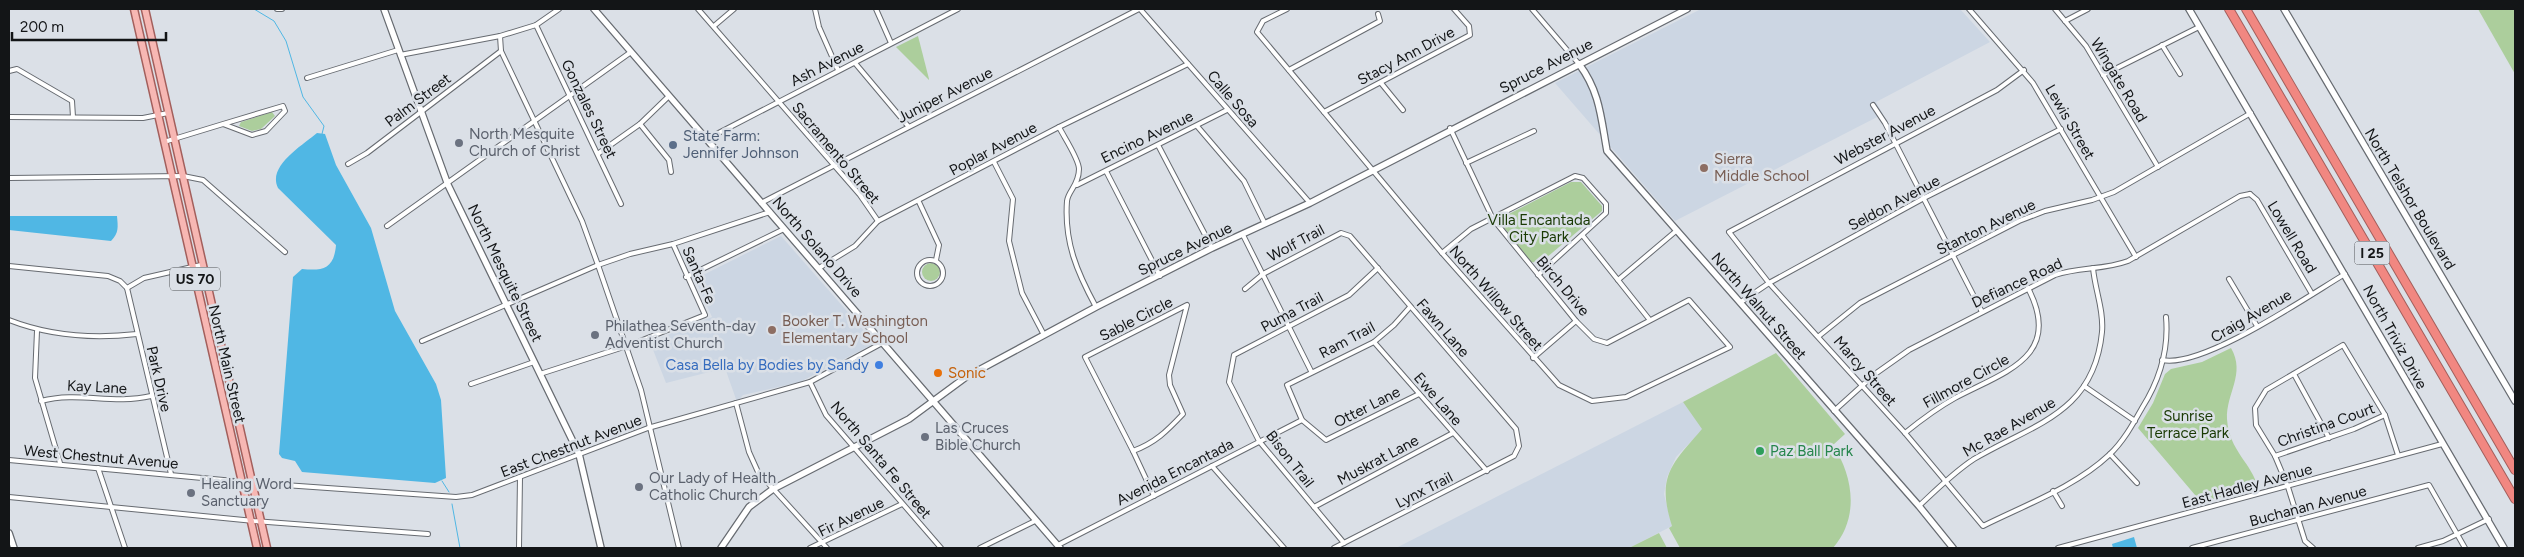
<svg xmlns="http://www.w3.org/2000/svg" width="2524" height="557" viewBox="0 0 2524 557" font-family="Figtree,sans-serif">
	<rect width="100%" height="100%" fill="#dbe0e7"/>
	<g fill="#ccd6e3">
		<polygon points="1701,9 1960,9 1990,42 1876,102 1883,114 1675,221 1555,83"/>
		<polygon points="781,236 875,343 800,382 743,395 737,402 725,368 666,383 650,342 712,317 695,279"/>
		<polygon points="1683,402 1703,429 1676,457 1667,477 1664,494 1672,526 1629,548 1396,548"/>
	</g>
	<g fill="#acce9c">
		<polygon points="2478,9 2515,9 2515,74"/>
		<polygon points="918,36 929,79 929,80 896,47"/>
		<polygon points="272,112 275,116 261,129 252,131 239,126 241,122"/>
		<polygon points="1571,182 1581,182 1602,206 1602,211 1540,263 1531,262 1503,226 1503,217"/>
		<circle cx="931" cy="272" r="9"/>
		<path d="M2231 348C2246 374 2226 393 2227 419 2229 451 2252 463 2258 488L2201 502 2138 428 2153 403 2165 374 2171 369 2202 362Z"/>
		<path d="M1776 353 1845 434 1833 445C1853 476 1860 517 1833 548H1680L1669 528 1672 526C1656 476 1672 464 1702 429L1683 402Z"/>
		<polygon points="1659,533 1667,548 1629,548"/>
	</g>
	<g fill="#50b7e4">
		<path d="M317 133 325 134 336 165 371 228 395 311 436 384 441 400 446 478 435 483 302 472 295 461 282 458 279 454 293 277 302 269C323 271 334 269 336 245L278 188C267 166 303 145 317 133Z"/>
		<path d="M9 216H117C118 227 119 233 111 241L9 230Z"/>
		<polygon points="2134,537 2137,548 2113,548 2112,544"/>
	</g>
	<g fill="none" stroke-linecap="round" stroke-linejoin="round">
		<g stroke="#50b7e4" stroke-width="1">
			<polyline points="254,9 274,21 286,41 303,97 324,126 322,134"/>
			<polyline points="442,481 449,492"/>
			<polyline points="452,504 460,548"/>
		</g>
		<defs>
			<g id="street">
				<polyline points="277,9 282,9"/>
				<polyline points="698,9 860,195 878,221"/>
				<polyline points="815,9 819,27 838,70"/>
				<polyline points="876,9 891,43"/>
				<polyline points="1140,9 1310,203"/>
				<polyline points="1287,9 1263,21 1257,32 1442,253 1559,385 1592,401 1626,397 1730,347 1689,300 1607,343 1594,339 1576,321 1493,219 1450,128"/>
				<polyline points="1532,9 1579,64"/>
				<polyline points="1969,9 2033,83 2136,257"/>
				<polyline points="2055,9 2086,46 2158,167"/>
				<polyline points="2065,21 2088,9"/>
				<polyline points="536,25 621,204"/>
				<polyline points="714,26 734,9"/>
				<polyline points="500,36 501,51 582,221 598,265 641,390 679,548"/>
				<polyline points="2162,45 2180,74"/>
				<polyline points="400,55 500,36 536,25 559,9"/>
				<polyline points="855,63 908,126"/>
				<polyline points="1289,70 1380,21 1378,14"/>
				<path d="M2024 70 1997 90 1729 232 1769 283 1905 433 1983 526C2025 505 2075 487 2109 455 2123 442 2133 424 2142 408 2159 381 2169 350 2166 317"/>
				<polyline points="9,71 17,69 72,101 73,117"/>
				<polyline points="2103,75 2199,27"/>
				<polyline points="307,78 398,50"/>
				<polyline points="1381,83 1403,110"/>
				<polyline points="1873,105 1885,123 1982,312"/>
				<polyline points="1324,112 1470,35 1469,26 1454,9"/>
				<polyline points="9,117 143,118 168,113"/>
				<polyline points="640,124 669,160 671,172"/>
				<polyline points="1197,126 1244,181 1265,224"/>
				<path d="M1059 127C1064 137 1079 159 1079 169 1079 185 1068 191 1067 201 1064 242 1077 272 1096 307"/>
				<polyline points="707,139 958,9"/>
				<polyline points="164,142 223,124 252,135 266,131 285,111 283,106 223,124"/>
				<polyline points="1158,145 1212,248"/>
				<polyline points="599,153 640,124 669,96"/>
				<polyline points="994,162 1013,199 1009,241 1022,293 1044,335"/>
				<polyline points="1466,163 1534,131"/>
				<polyline points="348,164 367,153 501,51"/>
				<polyline points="1106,171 1160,276"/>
				<polyline points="9,178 183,176 203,180 285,252"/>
				<polyline points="1077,185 1227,110"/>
				<polyline points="2250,194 2257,200 2312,294"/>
				<polyline points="919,202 939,245 936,260"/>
				<polyline points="761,203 1139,9"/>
				<polyline points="387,226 631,52"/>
				<polyline points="1243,235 1311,371"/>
				<polyline points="1583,236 1649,319"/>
				<polyline points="1442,253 1471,229 1575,176 1583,178 1606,204 1606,213 1538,275"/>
				<circle cx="930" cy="273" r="13"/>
				<polyline points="9,266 108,276 120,281 127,288 144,278 201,265"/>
				<polyline points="819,268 855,246 878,221 1059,127 1188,64"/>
				<polyline points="686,277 784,229"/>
				<polyline points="2229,279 2257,326"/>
				<polyline points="1618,280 1676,231"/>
				<polyline points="127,288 171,474"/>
				<polyline points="1245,289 1263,274 1341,233 1350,236 1516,429 1519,446 1514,456 1334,548"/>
				<polyline points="1741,302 1769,283 1924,198 2061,129"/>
				<path d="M1187 305 1169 375 1170 385 1183 414C1167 431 1155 443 1133 451L1085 357Z"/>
				<polyline points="1410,307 1394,325 1374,342 1287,385 1302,420 1326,440 1419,394"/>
				<path d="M9 320C50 336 93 339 137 334"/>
				<polyline points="37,331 35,378 60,463"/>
				<polyline points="1819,336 1860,303 2019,221 2045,211 2092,200 2114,192 2251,113"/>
				<polyline points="422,341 598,265 630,254 673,244 770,212"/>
				<polyline points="1374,342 1487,471"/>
				<polyline points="1533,358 1576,321"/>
				<path d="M2162 360C2202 369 2308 296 2345 274"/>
				<polyline points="540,374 630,345 705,315 673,244"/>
				<polyline points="2294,374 2329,438"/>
				<polyline points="810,382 826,415 941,548"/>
				<polyline points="471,384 534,362"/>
				<polyline points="2084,386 2135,421"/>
				<path d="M41 401C79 391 112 405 151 396"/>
				<polyline points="736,403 749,452 758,472 827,548"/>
				<path d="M1834 411 1875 374 1909 350 2055 275C2079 267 2104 270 2128 261L2240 196 2250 194"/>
				<path d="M1905 433C1921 420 1937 408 1955 398 2004 372 2064 357 2028 288"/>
				<polyline points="1133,451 1154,496"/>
				<polyline points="2110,454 2137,483"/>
				<polyline points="2275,456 2354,429 2385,415"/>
				<polyline points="9,460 256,483 456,497 472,495 648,428 810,382 884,342"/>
				<polyline points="1212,466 1284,548"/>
				<polyline points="98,468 125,548"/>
				<polyline points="2053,491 2062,506"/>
				<polyline points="9,497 254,521 428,534"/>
				<path d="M1919 506C1936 490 1954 472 1974 459 2033 424 2094 414 2102 332 2104 310 2095 290 2093 268"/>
				<polyline points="1314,507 1453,433"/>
				<polyline points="1344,543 1259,441 1229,382 1234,355 1349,295 1378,268"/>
				<polyline points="1058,545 1302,420"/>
				<polyline points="519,548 520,477"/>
				<polyline points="810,548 902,504"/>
				<polyline points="980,548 1035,521"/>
				<polyline points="2058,548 2442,444"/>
				<polyline points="2192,548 2429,485 2465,548"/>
				<polyline points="2313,548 2305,541 2288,487 2275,456 2256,425 2255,408 2266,390 2343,345 2385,415 2398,455"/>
				<polyline points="2418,548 2443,541 2489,519"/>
			</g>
			<g id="secondary">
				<polyline points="384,9 448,185 579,454 601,548"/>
				<polyline points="594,9 1060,548"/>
				<polyline points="2189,9 2504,548"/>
				<polyline points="2284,9 2515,401"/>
				<path d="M1579 64C1600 92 1601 118 1607 151L1919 506 1953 548"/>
				<polyline points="9,533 14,548"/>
				<polyline points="721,548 749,507 773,489 909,419 966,377 1096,307 1212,248 1310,203 1687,9"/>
			</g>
			<g id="primary">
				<polyline points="134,9 257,548"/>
				<polyline points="145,9 267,548"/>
			</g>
			<g id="highway">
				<polyline points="2229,9 2515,499"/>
				<polyline points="2246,9 2515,470"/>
			</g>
		</defs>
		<use href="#street" stroke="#676b71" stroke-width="6"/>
		<use href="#secondary" stroke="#676b71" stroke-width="8"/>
		<use href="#primary" stroke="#a35f5c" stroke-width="9"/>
		<use href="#highway" stroke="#a35f5c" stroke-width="10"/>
		<use href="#street" stroke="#fff" stroke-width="4"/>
		<use href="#secondary" stroke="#fff" stroke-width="5.5"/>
		<use href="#primary" stroke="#f7b7b3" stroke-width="6"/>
		<use href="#highway" stroke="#f18781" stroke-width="8"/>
	</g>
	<g fill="#6b7280" stroke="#dbe0e7" stroke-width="2">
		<circle cx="459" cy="143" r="5"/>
		<circle cx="595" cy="335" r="5"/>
		<circle cx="925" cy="437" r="5"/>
		<circle cx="639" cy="487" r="5"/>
		<circle cx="191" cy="493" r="5"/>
	</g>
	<circle fill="#5c6f8a" stroke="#dbe0e7" stroke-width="2" cx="673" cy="145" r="5"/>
	<g fill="#8d6e63" stroke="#dbe0e7" stroke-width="2">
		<circle cx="1704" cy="168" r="5"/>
		<circle cx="772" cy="330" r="5"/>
	</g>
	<circle fill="#3f7fe0" stroke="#dbe0e7" stroke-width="2" cx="879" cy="365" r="5"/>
	<circle fill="#e8710a" stroke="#dbe0e7" stroke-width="2" cx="938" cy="373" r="5"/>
	<circle fill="#2e9e5b" stroke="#dbe0e7" stroke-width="2" cx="1760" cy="451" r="5"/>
	<g text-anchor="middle" stroke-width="5" stroke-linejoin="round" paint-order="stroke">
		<g fill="#dbe0e7" stroke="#4f5255" stroke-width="1">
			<rect x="2354.5" y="241.5" width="35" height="23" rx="4"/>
			<rect x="170" y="267.5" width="50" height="23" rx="4"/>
		</g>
		<g font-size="14" font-weight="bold" fill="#131517">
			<text x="2372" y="258">I 25</text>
			<text x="195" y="284">US 70</text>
		</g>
		<g font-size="15" fill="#131517" stroke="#dbe0e7">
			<text transform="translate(1406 56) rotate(-28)" y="5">Stacy Ann Drive</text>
			<text transform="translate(827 64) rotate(-27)" y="5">Ash Avenue</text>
			<text transform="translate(1546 66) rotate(-27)" y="5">Spruce Avenue</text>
			<text transform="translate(2119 80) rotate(59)" y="5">Wingate Road</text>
			<text transform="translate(945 95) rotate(-27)" y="5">Juniper Avenue</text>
			<text transform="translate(1233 99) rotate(49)" y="5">Calle Sosa</text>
			<text transform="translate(418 100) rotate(-37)" y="5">Palm Street</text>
			<text transform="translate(589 109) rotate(64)" y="5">Gonzales Street</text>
			<text transform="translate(2070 122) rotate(60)" y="5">Lewis Street</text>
			<text transform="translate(1885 135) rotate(-28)" y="5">Webster Avenue</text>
			<text transform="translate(1147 137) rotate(-26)" y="5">Encino Avenue</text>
			<text transform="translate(993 149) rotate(-28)" y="5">Poplar Avenue</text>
			<text transform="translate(836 153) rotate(50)" y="5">Sacramento Street</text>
			<text transform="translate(2410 199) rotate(59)" y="5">North Telshor Boulevard</text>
			<text transform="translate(1894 203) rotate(-28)" y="5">Seldon Avenue</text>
			<text transform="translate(1986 227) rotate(-26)" y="5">Stanton Avenue</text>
			<text transform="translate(2292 237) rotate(59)" y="5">Lowell Road</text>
			<text transform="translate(1296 243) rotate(-28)" y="5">Wolf Trail</text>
			<text transform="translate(817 247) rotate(49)" y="5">North Solano Drive</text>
			<text transform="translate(1185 249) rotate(-26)" y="5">Spruce Avenue</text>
			<text transform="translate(505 273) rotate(64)" y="5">North Mesquite Street</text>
			<text transform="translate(699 275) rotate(66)" y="5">Santa-Fe</text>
			<text transform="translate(2017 283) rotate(-25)" y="5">Defiance Road</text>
			<text transform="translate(1563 286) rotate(50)" y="5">Birch Drive</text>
			<text transform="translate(1496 298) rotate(49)" y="5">North Willow Street</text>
			<text transform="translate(1759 306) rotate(49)" y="5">North Walnut Street</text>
			<text transform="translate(1292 312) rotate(-28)" y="5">Puma Trail</text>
			<text transform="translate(2251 316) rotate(-30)" y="5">Craig Avenue</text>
			<text transform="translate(1136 319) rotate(-27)" y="5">Sable Circle</text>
			<text transform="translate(1443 328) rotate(49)" y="5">Fawn Lane</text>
			<text transform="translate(2395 337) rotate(61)" y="5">North Triviz Drive</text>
			<text transform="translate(1347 340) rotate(-28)" y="5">Ram Trail</text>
			<text transform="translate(227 364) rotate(77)" y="5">North Main Street</text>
			<text transform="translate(1865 371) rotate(49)" y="5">Marcy Street</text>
			<text transform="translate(159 379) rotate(77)" y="5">Park Drive</text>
			<text transform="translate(1966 381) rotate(-29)" y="5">Fillmore Circle</text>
			<text transform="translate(97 387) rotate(3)" y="5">Kay Lane</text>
			<text transform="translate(1438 399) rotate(49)" y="5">Ewe Lane</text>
			<text transform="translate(1367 407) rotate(-27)" y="5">Otter Lane</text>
			<text transform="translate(2326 425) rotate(-20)" y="5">Christina Court</text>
			<text transform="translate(2009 427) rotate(-30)" y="5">Mc Rae Avenue</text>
			<text transform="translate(571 446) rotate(-21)" y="5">East Chestnut Avenue</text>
			<text transform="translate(101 457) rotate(5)" y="5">West Chestnut Avenue</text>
			<text transform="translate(1290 459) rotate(52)" y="5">Bison Trail</text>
			<text transform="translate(881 460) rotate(50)" y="5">North Santa Fe Street</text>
			<text transform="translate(1378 460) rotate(-28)" y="5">Muskrat Lane</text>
			<text transform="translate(1175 472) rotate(-27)" y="5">Avenida Encantada</text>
			<text transform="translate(2247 486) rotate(-15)" y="5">East Hadley Avenue</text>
			<text transform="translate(1424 490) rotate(-27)" y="5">Lynx Trail</text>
			<text transform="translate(2308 506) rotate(-15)" y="5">Buchanan Avenue</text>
			<text transform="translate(851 517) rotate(-26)" y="5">Fir Avenue</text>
		</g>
		<g font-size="15" fill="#5b616d" stroke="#dbe0e7" text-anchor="start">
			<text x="469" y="139">North Mesquite<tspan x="469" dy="17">Church of Christ</tspan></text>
			<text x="605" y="331">Philathea Seventh-day<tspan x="605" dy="17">Adventist Church</tspan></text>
			<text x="935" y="433">Las Cruces<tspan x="935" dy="17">Bible Church</tspan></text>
			<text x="649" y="483">Our Lady of Health<tspan x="649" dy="17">Catholic Church</tspan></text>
			<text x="201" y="489">Healing Word<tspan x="201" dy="17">Sanctuary</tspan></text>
		</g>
		<g font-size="15" fill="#4e5e75" stroke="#dbe0e7" text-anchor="start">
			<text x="683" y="141">State Farm:<tspan x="683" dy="17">Jennifer Johnson</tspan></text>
		</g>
		<g font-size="15" fill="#785e54" stroke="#dbe0e7" text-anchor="start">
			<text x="1714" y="164">Sierra<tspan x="1714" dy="17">Middle School</tspan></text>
			<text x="782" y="326">Booker T. Washington<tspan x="782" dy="17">Elementary School</tspan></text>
		</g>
		<g font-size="15" fill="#1a3a04" stroke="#dbe0e7">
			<text x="1539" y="225">Villa Encantada<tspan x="1539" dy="17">City Park</tspan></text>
			<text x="2188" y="421">Sunrise<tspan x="2188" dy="17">Terrace Park</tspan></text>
		</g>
		<g font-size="15" fill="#366cbe" stroke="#dbe0e7" text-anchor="end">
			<text x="869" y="370">Casa Bella by Bodies by Sandy</text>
		</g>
		<g font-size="15" fill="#c56008" stroke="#dbe0e7" text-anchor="start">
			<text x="948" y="378">Sonic</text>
		</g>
		<g font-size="15" fill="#27864d" stroke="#dbe0e7" text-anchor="start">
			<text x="1770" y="456">Paz Ball Park</text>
		</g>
	</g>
	<rect width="2524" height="557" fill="none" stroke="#131517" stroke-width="20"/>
	<path d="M12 32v8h154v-8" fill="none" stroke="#131517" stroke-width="2.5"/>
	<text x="20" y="32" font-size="15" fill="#131517" stroke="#dbe0e7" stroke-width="4" paint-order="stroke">200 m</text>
</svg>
